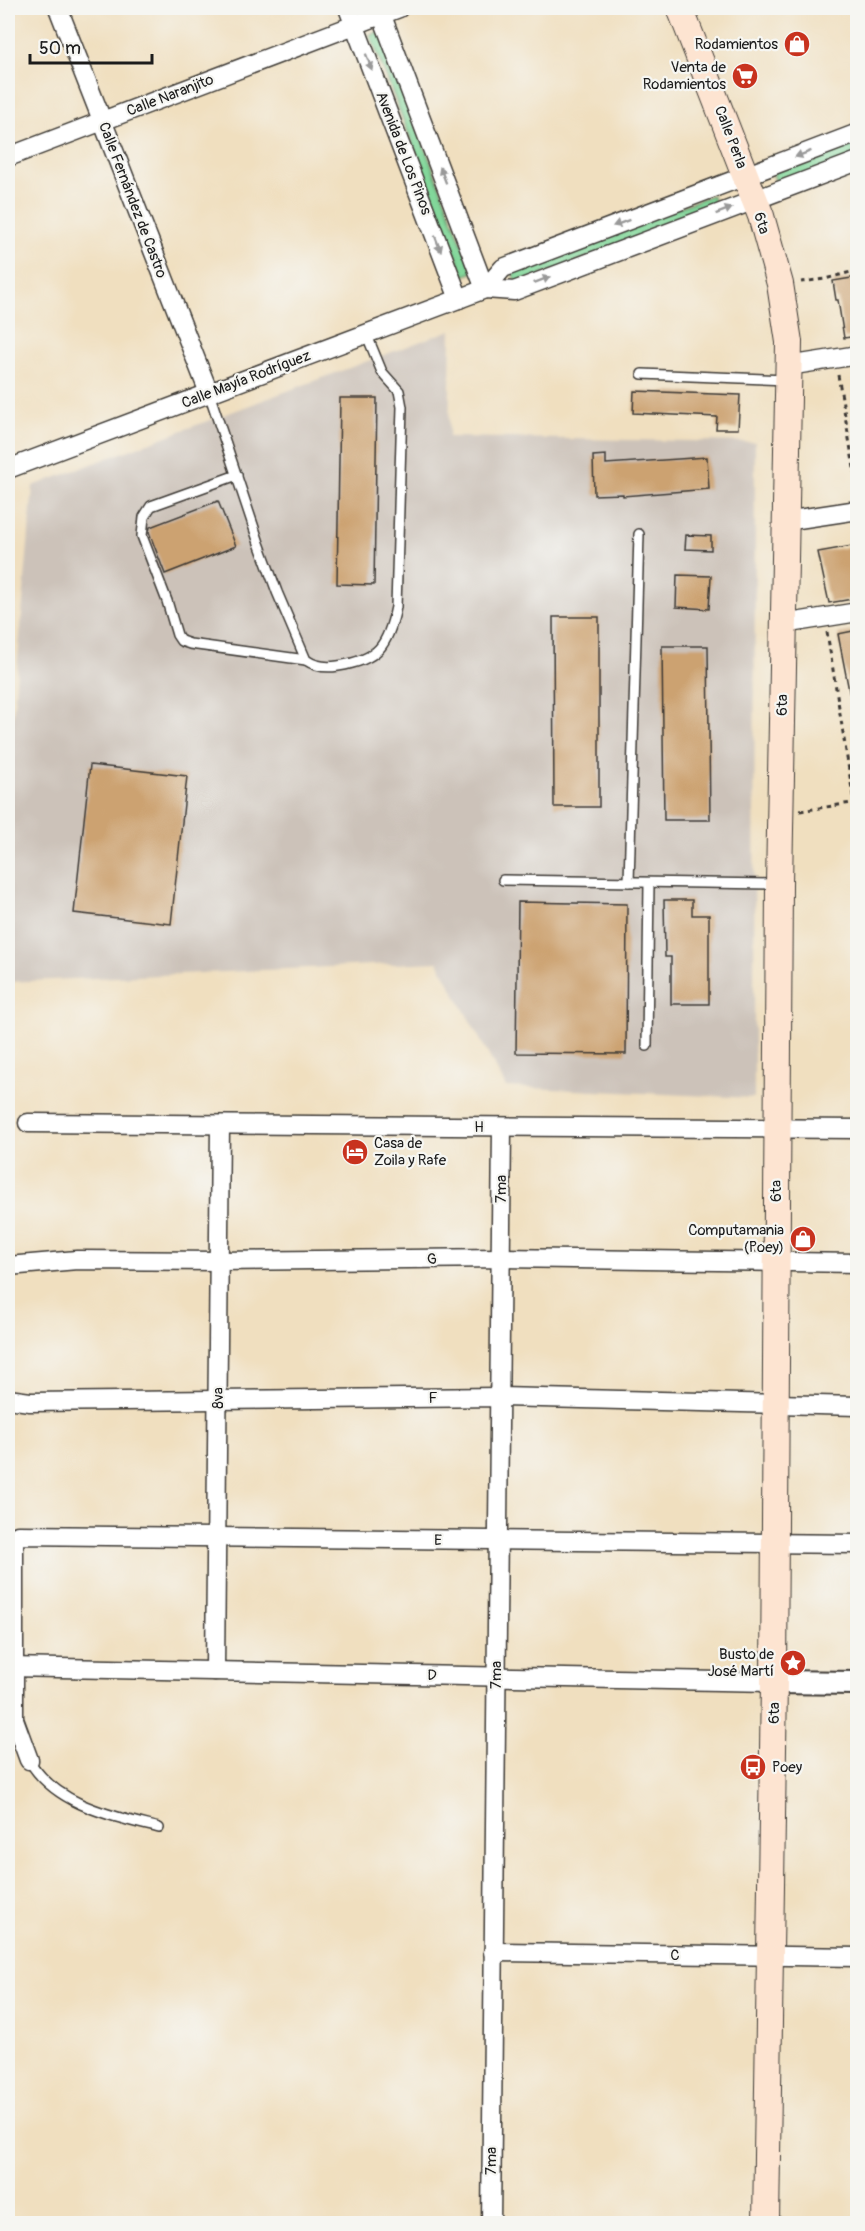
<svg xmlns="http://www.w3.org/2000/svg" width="865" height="2231" viewBox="0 0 865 2231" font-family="Pangolin,sans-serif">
	<rect width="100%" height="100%" fill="#f6f6f2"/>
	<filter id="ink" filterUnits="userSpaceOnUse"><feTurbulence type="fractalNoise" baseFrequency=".0167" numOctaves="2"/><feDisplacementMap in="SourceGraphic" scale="12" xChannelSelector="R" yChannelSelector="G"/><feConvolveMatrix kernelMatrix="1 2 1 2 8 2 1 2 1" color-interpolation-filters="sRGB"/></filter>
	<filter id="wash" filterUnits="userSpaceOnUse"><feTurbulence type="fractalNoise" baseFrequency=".008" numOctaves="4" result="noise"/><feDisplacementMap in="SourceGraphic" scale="24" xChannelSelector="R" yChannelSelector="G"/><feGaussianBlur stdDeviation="1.35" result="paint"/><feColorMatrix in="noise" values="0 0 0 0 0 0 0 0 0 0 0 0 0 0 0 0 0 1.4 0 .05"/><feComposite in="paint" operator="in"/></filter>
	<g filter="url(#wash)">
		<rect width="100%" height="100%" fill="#f0dfbf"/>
		<polygon fill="#ccc2b9" points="451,330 449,437 755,442 754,1098 506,1087 438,962 8,982 8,776 33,486"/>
		<g fill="#82d79a" stroke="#4f7a5b" stroke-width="1.5">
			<polygon points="380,31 473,272 464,276 370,35"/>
			<polygon points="857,139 857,156 777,186 772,171"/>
			<polygon points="712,195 717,209 517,284 511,270"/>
		</g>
		<g id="blocks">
			<g fill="#cca271">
				<polygon points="858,277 858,336 844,338 838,300 836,300 833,281"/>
				<polygon points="634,391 740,395 738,429 716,429 717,417 633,413"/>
				<polygon points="340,398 377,398 374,585 337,584"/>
				<polygon points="606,455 606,464 707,457 709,489 623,496 623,494 594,495 593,456"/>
				<polygon points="218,501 236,546 165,574 149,532 150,527"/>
				<polygon points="686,535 711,536 711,550 685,549"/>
				<polygon points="858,545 858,598 829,603 818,552"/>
				<polygon points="677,575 711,576 709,609 676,607"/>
				<polygon points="553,617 599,617 599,807 554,807"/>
				<polygon points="858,630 858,700 851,701 838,634"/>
				<polygon points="662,646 708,646 710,820 664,820"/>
				<polygon points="90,765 187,776 171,924 74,913"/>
				<polygon points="664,900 692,900 692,915 709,915 709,1004 671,1004 671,957 665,957"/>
				<polygon points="518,902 627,904 626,1054 516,1053"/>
			</g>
		</g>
	</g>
	<g filter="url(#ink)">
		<use href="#blocks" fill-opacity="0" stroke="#3c3934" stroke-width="1.5"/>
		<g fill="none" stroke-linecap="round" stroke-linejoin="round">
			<defs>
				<g id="service">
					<polyline points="642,374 787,380"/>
					<path d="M209 393 259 543 277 592 306 660C316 667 326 668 338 666 378 660 388 646 396 607L402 407 399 391 382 372 366 333"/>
					<polyline points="237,475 151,506 144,517 142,536 167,601 177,635 181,641 190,644 306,660"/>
					<polyline points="503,880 776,884"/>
					<polyline points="629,882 639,534"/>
					<polyline points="647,1046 649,883"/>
					<path d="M29 1760C55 1805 112 1816 159 1828"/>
				</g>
				<g id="minor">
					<polyline points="58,8 209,393"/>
					<polyline points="348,8 459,299"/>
					<polyline points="379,8 485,289"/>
					<polyline points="8,157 399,8"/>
					<polyline points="485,289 503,268 858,133"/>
					<polyline points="788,366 858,355"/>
					<polyline points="8,469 485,289 514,291 858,161"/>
					<polyline points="785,521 858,510"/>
					<polyline points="783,624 858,612"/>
					<polyline points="28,1123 858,1129"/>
					<polyline points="8,1266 77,1260 219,1261 501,1258 858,1263"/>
					<polyline points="8,1399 30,1402 499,1397 858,1406"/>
					<polyline points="8,1667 774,1682"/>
					<polyline points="215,1671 220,1125"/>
					<polyline points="29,1760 14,1719 14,1542 18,1535 858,1544"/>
					<polyline points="493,1952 858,1957"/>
					<polyline points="491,2224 502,1127"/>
				</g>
				<polyline id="tertiary" points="774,1682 858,1683"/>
				<polyline id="secondary" points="680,8 761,216 780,284 789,342 779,884 774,1682 766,2224"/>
			</defs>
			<use href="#service" stroke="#3c3934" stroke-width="12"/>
			<use href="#minor" stroke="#3c3934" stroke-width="21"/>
			<use href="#tertiary" stroke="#3c3934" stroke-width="26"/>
			<use href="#secondary" stroke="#3c3934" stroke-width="28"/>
			<g stroke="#3c3934" stroke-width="3" stroke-dasharray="4.5 4.5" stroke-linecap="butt">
				<polyline points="801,282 825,279 858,270"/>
				<polyline points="838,375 858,491"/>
				<polyline points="827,632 854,802"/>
				<polyline points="800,811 858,802"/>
			</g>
			<use href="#service" stroke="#fff" stroke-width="9"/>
			<use href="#minor" stroke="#fff" stroke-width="18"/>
			<use href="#tertiary" stroke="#fff" stroke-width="22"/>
			<use href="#secondary" stroke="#fde4d1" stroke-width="26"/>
		</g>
		<defs><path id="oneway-solid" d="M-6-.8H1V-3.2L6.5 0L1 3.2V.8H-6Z" transform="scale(1.5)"/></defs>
		<g fill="#999">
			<use href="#oneway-solid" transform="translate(369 62) rotate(69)"/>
			<use href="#oneway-solid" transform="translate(803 154) rotate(159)"/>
			<use href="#oneway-solid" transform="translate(443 175) rotate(-111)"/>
			<use href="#oneway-solid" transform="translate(724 211) rotate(-21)"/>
			<use href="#oneway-solid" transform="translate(621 223) rotate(159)"/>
			<use href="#oneway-solid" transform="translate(438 244) rotate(69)"/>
			<use href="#oneway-solid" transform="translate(542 280) rotate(-21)"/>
		</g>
	</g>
	<defs>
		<symbol id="shop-disc" viewBox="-11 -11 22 22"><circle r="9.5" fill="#c8321e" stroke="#f6f6f2"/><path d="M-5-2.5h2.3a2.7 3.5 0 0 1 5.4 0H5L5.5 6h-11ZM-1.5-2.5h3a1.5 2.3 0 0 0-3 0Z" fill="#fff"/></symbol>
		<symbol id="supermarket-disc" viewBox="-11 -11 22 22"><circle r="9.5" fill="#c8321e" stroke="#f6f6f2"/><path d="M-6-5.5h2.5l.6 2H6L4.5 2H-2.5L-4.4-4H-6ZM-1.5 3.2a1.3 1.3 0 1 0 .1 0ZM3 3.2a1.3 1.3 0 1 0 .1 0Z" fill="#fff"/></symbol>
		<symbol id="hotel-disc" viewBox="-11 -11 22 22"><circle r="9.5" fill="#c8321e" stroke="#f6f6f2"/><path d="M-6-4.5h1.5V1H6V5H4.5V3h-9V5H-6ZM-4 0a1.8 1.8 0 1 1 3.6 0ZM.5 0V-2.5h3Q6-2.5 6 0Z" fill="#fff"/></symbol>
		<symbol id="sight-disc" viewBox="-11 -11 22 22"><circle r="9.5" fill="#c8321e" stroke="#f6f6f2"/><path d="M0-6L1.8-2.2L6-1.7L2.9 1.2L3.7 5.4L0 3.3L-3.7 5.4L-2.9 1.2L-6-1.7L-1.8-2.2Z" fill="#fff"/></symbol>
		<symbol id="bus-disc" viewBox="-11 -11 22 22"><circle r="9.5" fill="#c8321e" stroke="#f6f6f2"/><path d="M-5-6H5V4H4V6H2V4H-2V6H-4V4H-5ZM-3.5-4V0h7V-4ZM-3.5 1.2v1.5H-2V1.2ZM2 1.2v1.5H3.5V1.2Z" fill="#fff"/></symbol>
	</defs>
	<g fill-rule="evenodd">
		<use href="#shop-disc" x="782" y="29" width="30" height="30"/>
		<use href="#supermarket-disc" x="730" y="61" width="30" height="30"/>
		<use href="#hotel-disc" x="340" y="1137" width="30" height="30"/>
		<use href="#shop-disc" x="788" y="1224" width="30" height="30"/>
		<use href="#sight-disc" x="778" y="1648" width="30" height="30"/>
		<use href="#bus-disc" x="738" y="1752" width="30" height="30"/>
	</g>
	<g text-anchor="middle" stroke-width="4.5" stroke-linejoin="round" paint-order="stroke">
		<g font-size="15" fill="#1c1c1c" stroke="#f6f6f2" text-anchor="end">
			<text x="778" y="49">Rodamientos</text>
			<text x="726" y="72">Venta de<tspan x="726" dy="17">Rodamientos</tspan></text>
			<text x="374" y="1148" text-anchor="start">Casa de<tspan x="374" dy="17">Zoila y Rafe</tspan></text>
			<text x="784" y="1235">Computamania<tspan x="784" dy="17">(Poey)</tspan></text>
			<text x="774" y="1659">Busto de<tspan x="774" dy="17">José Martí</tspan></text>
			<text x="772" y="1772" text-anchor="start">Poey</text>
		</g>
		<g font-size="15" fill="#1c1c1c" stroke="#f6f6f2">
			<text transform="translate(170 95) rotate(-21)" y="5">Calle Naranjito</text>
			<text transform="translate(731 137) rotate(69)" y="5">Calle Perla</text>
			<text transform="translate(404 153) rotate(69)" y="5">Avenida de Los Pinos</text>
			<text transform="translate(133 200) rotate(69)" y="5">Calle Fernández de Castro</text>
			<text transform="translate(762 223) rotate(73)" y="5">6ta</text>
			<text transform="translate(246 379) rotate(-21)" y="5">Calle Mayía Rodríguez</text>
			<text transform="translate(782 705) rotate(-89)" y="5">6ta</text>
			<text x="479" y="1132">H</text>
			<text transform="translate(501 1189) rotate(-89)" y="5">7ma</text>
			<text transform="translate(776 1191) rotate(-90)" y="5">6ta</text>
			<text transform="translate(432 1259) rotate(-1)" y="5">G</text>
			<text transform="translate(218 1398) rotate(-90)" y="5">8va</text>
			<text x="433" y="1403">F</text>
			<text transform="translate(438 1540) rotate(1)" y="5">E</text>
			<text transform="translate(432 1675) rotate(1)" y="5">D</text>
			<text transform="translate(496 1675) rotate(-89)" y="5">7ma</text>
			<text transform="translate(774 1713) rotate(-89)" y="5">6ta</text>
			<text transform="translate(675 1955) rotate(1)" y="5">C</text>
			<text transform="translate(491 2161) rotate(-89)" y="5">7ma</text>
		</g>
	</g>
	<rect width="865" height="2231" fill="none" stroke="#f6f6f2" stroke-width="30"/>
	<path d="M30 54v9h122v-9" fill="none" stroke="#1c1c1c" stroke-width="3"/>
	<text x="39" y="54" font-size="18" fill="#1c1c1c" stroke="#f6f6f2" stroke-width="4.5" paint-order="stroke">50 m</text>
</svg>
